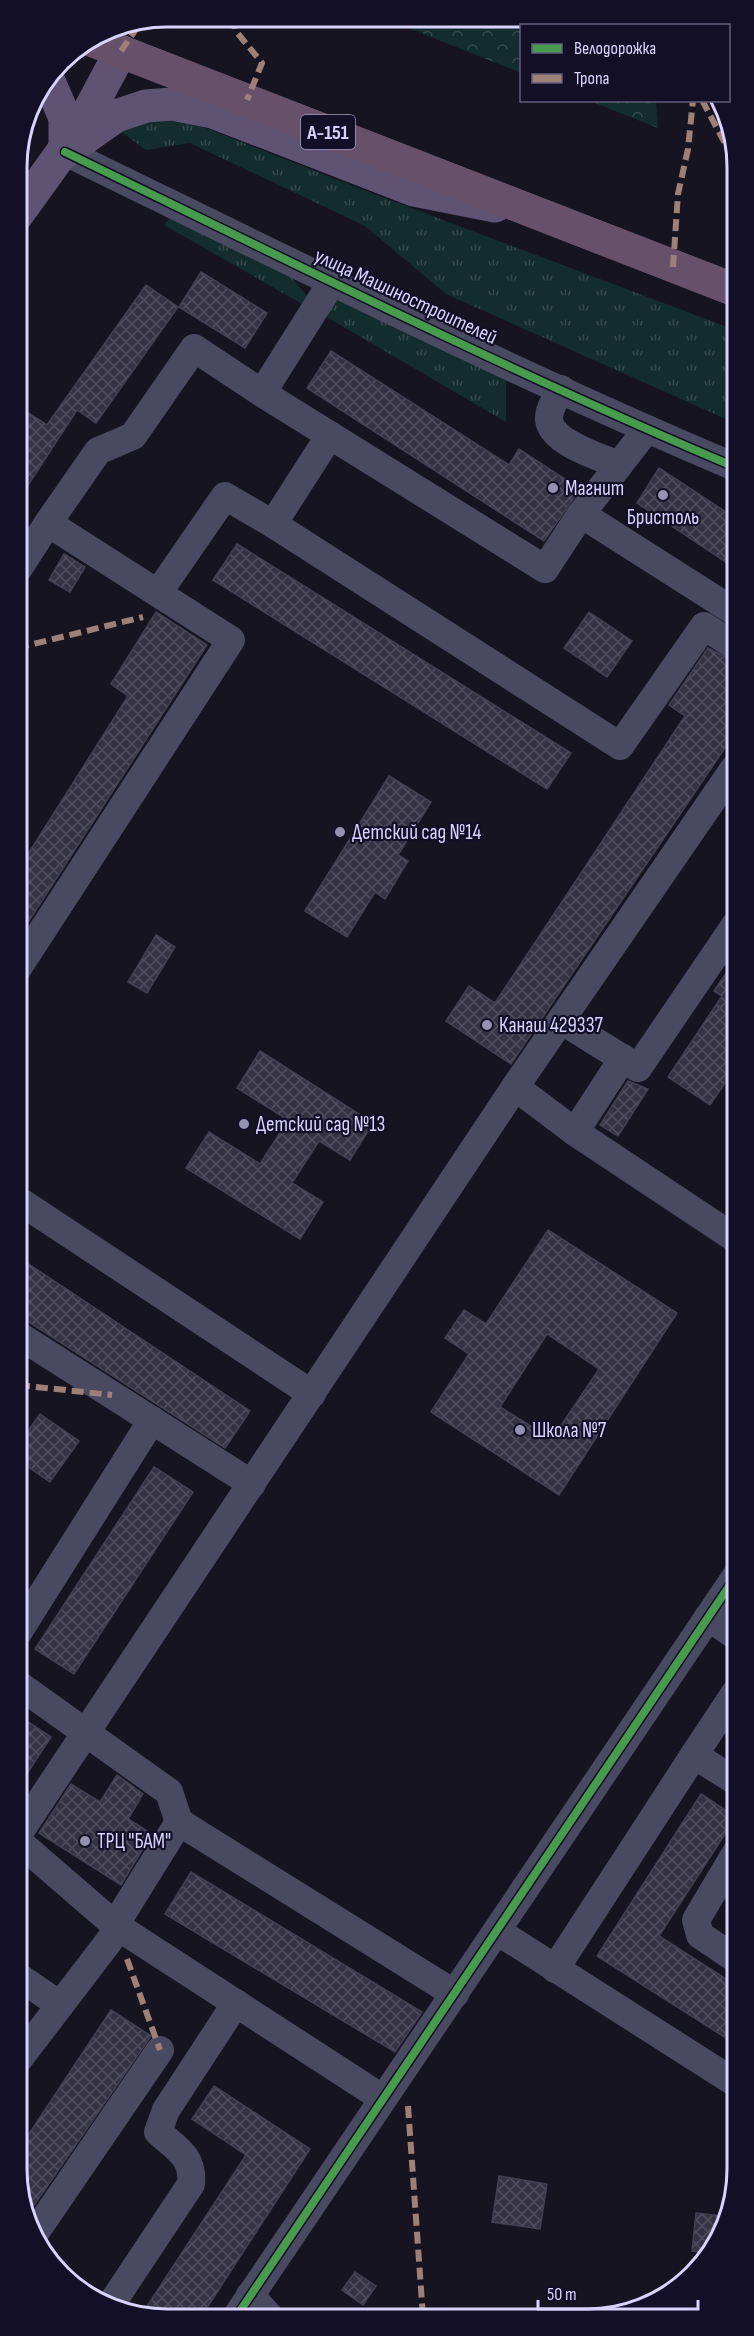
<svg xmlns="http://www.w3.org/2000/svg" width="754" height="2336" viewBox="0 0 754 2336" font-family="'Sofia Sans Condensed',sans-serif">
	<defs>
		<pattern id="grass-tufts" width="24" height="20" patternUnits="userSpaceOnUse" patternTransform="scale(1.5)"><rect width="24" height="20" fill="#132c2d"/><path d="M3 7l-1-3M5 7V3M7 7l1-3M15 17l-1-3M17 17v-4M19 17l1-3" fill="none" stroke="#354a4c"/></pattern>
		<pattern id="forest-crowns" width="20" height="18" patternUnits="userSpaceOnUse" patternTransform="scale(1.5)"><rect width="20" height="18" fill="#132c2d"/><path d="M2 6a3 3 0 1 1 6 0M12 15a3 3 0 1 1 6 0" fill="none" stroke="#354a4c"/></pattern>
		<pattern id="building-cross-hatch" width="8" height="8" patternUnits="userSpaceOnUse" patternTransform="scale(1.5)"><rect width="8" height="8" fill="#343243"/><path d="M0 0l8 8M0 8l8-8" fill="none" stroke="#514f5f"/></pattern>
	</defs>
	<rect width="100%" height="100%" fill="#161421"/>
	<g fill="url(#grass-tufts)">
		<polygon points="170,114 353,186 735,330 735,423 446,294 365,226 190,143 146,150 120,131"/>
		<polygon points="171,217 293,279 307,296 304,305 164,225"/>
		<polygon points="340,298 506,372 506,422 325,316 330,304"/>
	</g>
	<g fill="url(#forest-crowns)">
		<polygon points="383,18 604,19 619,25 522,26 521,73"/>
		<polygon points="590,101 656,101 658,128"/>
	</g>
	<g fill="url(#building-cross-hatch)" stroke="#433f54" stroke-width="1.5" fill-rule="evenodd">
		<polygon points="201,272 267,313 245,348 179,307"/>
		<polygon points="146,285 178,307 96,423 77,410 17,502 17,428 27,412 47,425"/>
		<polygon points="331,351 509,465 519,449 580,489 544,541 307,388"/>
		<polygon points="659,468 735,518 735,568 637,503"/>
		<polygon points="237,544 571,753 547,789 213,580"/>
		<polygon points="64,554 85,567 70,592 49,580"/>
		<polygon points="156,612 207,645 18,938 18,870 128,696 111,684"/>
		<polygon points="589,612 632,641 607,677 564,648"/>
		<polygon points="708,648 735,662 735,733 511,1064 446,1021 469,986 495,1003 685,716 669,705"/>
		<polygon points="389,776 431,802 398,855 408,861 385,899 375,892 347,937 305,911"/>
		<polygon points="156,935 175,947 147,993 128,982"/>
		<polygon points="736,958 736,1067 710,1105 668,1077 722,996 714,991"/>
		<polygon points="260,1051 373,1123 350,1160 319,1141 292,1183 323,1202 300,1239 186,1168 209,1132 260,1164 288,1120 237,1088"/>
		<polygon points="628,1081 648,1089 618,1136 600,1125"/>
		<path d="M548 1230 677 1313 559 1495 431 1412 469 1354 445 1338 464 1310 486 1324ZM547 1334 599 1369 552 1439 500 1407Z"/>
		<polygon points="18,1257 250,1411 225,1448 18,1315"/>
		<polygon points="40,1414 79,1441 50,1482 18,1460 18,1445"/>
		<polygon points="154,1467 193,1492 74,1674 35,1649"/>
		<polygon points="19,1716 51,1737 19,1786"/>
		<polygon points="117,1775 143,1794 128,1819 152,1834 121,1885 39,1833 71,1784 100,1802"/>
		<polygon points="701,1794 736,1817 659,1936 737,1986 737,2045 597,1956"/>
		<polygon points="191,1872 422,2012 395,2052 165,1914"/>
		<polygon points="111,2010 151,2036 28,2214 19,2198 19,2149"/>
		<polygon points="214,2086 310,2149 201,2317 140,2317 246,2155 192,2119"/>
		<polygon points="499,2176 547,2184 540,2229 492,2222"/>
		<polygon points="696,2213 721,2216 718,2240 709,2253 692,2251"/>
		<polygon points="355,2272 376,2286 363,2305 342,2290"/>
	</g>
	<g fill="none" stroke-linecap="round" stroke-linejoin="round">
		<g stroke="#4a4962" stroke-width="28">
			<path d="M65 152C287 260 508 371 735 467"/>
			<path d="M561 389C557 398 548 409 549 420 552 443 600 457 619 465"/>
			<polyline points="262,393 545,569 581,514 647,429"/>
			<polyline points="330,435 273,524 620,746 704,626 735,646"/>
			<polyline points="581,514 735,612"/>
			<polyline points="17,571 48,523"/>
			<polyline points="158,593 225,496 273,524"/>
			<polyline points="18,968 231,640 48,523 98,451 133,436 194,348 262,393 332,282"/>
			<polyline points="561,1020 638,1068 736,924"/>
			<polyline points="623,1058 575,1132 736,1239"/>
			<polyline points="515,1087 575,1132"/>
			<polyline points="18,1200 312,1394"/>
			<polyline points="18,1335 252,1484"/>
			<polyline points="708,1617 737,1637"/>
			<polyline points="19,1631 152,1420"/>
			<polyline points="19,1685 169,1792 179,1822"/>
			<polyline points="694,1755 737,1690"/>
			<polyline points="19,1833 515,1087 735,767"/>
			<polyline points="19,1842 115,1925 382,2098"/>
			<polyline points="737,1851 696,1920 700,1935 737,1960"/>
			<polyline points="115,1925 179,1822 455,1994"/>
			<polyline points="497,1931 737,2084"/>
			<polyline points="555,1969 694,1755 737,1782"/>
			<polyline points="19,1977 60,2005"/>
			<polyline points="19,2059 119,1928"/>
			<polyline points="37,2230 160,2050"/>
			<polyline points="250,2295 270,2317"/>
			<path d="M112 2303 191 2184C194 2157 176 2148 158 2132L166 2110 236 2003"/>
			<polyline points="236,2317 736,1576"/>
		</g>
		<g stroke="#5e5373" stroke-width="33">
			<polyline points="48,79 65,118 65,152"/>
			<polyline points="65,152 116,116 146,106 172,104 213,112 414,190 495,206"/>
			<polyline points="17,215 81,126 121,51"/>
		</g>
		<polyline stroke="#67516a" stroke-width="33" points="91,40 735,290"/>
		<g stroke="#9e8076" stroke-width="6" stroke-dasharray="12 6" stroke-linecap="butt">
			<polyline points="233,17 235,30 262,63 247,100"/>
			<polyline points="121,51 141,22"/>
			<polyline points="702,100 735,162"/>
			<polyline points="673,267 678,194 688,149 693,100"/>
			<polyline points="17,648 143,617"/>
			<polyline points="18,1385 112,1395"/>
			<polyline points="127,1959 160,2050"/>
			<polyline points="408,2106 423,2317"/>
		</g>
		<defs>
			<g id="cycleway">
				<path d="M65 152C287 260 508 371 735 467"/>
				<polyline points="236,2317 736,1576"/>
			</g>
		</defs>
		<use href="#cycleway" stroke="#130f26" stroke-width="11"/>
		<use href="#cycleway" stroke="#469c4c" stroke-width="8"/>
	</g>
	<g fill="#9591b1" stroke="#130f26" stroke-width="2">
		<circle cx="553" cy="488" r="6"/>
		<circle cx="663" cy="495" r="6"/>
		<circle cx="340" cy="832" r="6"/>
		<circle cx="487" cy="1025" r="6"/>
		<circle cx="244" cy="1124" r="6"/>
		<circle cx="520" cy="1430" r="6"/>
		<circle cx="85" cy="1841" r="6"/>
	</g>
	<g text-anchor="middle" stroke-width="4.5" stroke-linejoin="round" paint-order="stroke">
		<rect fill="#130f26" stroke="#9e99be" stroke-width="1.5" x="301" y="115" width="54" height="34" rx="4.5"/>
		<g font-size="20" font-weight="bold" fill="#d9d4ff">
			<text x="328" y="139">А-151</text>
		</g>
		<g font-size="21" fill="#d9d4ff" stroke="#130f26">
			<text transform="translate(406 296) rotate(25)" y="7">улица Машиностроителей</text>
		</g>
		<g font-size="21" fill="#d9d4ff" stroke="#130f26" text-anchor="start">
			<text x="565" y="495">Магнит</text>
			<text x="663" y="524" text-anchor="middle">Бристоль</text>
			<text x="352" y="839">Детский сад №14</text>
			<text x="499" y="1032">Канаш 429337</text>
			<text x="256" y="1131">Детский сад №13</text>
			<text x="532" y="1437">Школа №7</text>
			<text x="97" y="1848">ТРЦ "БАМ"</text>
		</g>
	</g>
	<path d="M0 0H754V2336H0ZM167 27H587A140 140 0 0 1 727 167V2169A140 140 0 0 1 587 2309H167A140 140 0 0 1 27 2169V167A140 140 0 0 1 167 27Z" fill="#130f26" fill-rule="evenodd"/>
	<path fill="none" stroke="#d9d4ff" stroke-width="3" d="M167 27H587A140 140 0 0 1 727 167V2169A140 140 0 0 1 587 2309H167A140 140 0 0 1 27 2169V167A140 140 0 0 1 167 27Z"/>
	<rect x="520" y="24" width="210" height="78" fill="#130f26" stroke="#625e7d" stroke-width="1.5"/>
	<rect x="532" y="44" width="30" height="9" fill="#469c4c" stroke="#625e7d" stroke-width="1.5"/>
	<text x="574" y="54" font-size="18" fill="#d9d4ff">Велодорожка</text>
	<rect x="532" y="74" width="30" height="9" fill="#9e8076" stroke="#625e7d" stroke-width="1.5"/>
	<text x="574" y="84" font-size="18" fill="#d9d4ff">Тропа</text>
	<path d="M538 2300v9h160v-9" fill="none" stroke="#d9d4ff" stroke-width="3"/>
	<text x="547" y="2300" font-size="18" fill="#d9d4ff" stroke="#130f26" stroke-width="4.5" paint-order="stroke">50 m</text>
</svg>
